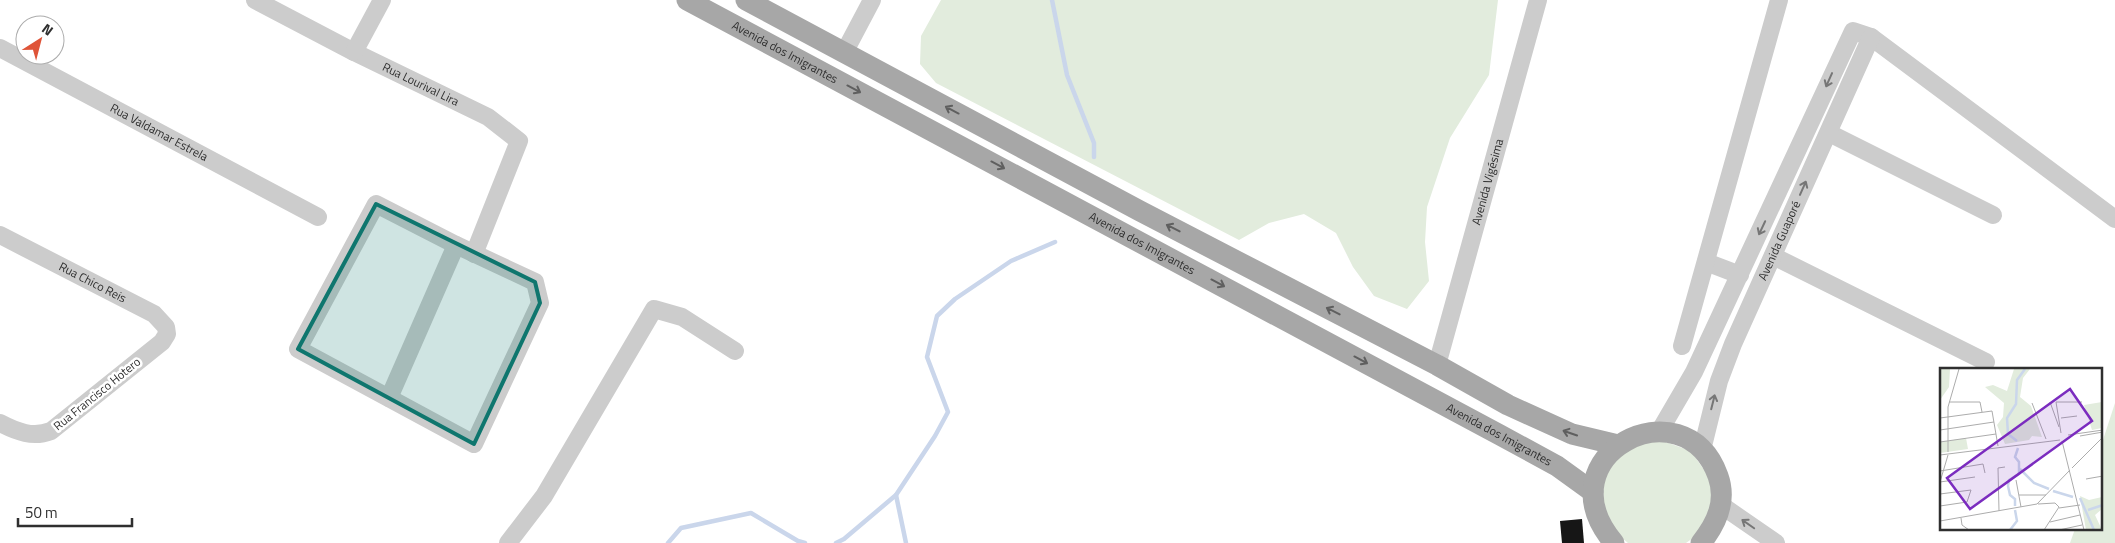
<svg xmlns="http://www.w3.org/2000/svg" width="2115" height="543" viewBox="0 0 2115 543" font-family="'Titillium Web',sans-serif">
	<rect width="100%" height="100%" fill="#fff"/>
	<g fill="#e2ecdd">
		<polygon points="941,0 1498,0 1489,75 1450,138 1427,207 1425,242 1429,281 1407,309 1374,296 1353,267 1336,233 1304,214 1269,223 1239,240 936,83 920,64 921,36"/>
		<polygon points="2115,403 2115,543 2070,543 2075,529 2101,529 2101,446"/>
		<polygon points="1657,439 1691,451 1711,480 1712,504 1697,535 1686,543 1628,543 1616,533 1604,514 1603,479 1623,450"/>
	</g>
	<g fill="none" stroke-linecap="round" stroke-linejoin="round">
		<g stroke="#cad6eb" stroke-width="4.5">
			<polyline points="1052,0 1067,75 1094,143 1094,157"/>
			<polyline points="896,495 906,543"/>
			<polyline points="668,543 681,528 751,513 798,541 805,543"/>
			<polyline points="836,543 844,539 896,495 935,436 948,412 927,357 937,316 955,299 1011,261 1055,242"/>
		</g>
	</g>
	<polygon fill="#161616" points="1582,519 1584,543 1562,543 1560,521"/>
	<g fill="none" stroke-linecap="round" stroke-linejoin="round">
		<g stroke="#ccc" stroke-width="18">
			<path id="s1" d="M255 0 354 52 488 117 519 141 474 254"/>
			<path id="s2" d="M0 48 318 217"/>
			<polyline points="354,52 382,0"/>
			<polyline points="844,53 872,0"/>
			<polyline points="1829,133 1993,215"/>
			<polygon points="376,204 456,245 535,282 540,303 474,444 298,349"/>
			<path id="s3" d="M0 235 154 314 166 327 167 334 162 342 51 431C33 438 17 432 0 423"/>
			<polyline points="1773,256 1986,362"/>
			<polyline points="1706,262 1740,275"/>
			<polyline points="1682,346 1779,0"/>
			<path id="s4" d="M1437 365 1538 0"/>
			<polyline points="389,398 456,245"/>
			<polyline points="1659,432 1694,372 1853,31 1871,37 2115,219"/>
			<path id="s5" d="M1702 450 1719 381 1733 344 1871 37"/>
			<polyline points="1721,505 1776,543"/>
			<polyline points="508,543 544,496 654,309 682,317 735,351"/>
		</g>
		<g stroke="#a7a7a7" stroke-width="21">
			<path id="s6" d="M687 0 1500 435 1557 466 1593 492"/>
			<polyline points="746,0 1140,211 1437,365 1508,405 1572,434 1618,445"/>
			<path d="M1614 543C1540 455 1684 382 1718 476 1727 501 1717 523 1701 543"/>
		</g>
	</g>
	<defs><path id="oneway-shaft" d="M-6 0H5M1.5-3L5.5 0L1.5 3" fill="none" stroke-width="1.6" stroke-linecap="round" stroke-linejoin="round" transform="scale(1.25)"/></defs>
	<g stroke="#767676">
		<use href="#oneway-shaft" transform="translate(1829 80) rotate(114)"/>
		<use href="#oneway-shaft" transform="translate(1803 188) rotate(-66)"/>
		<use href="#oneway-shaft" transform="translate(1762 228) rotate(115)"/>
		<use href="#oneway-shaft" transform="translate(1713 402) rotate(-76)"/>
		<use href="#oneway-shaft" transform="translate(1748 524) rotate(-145)"/>
	</g>
	<g stroke="#5f5f5f">
		<use href="#oneway-shaft" transform="translate(854 89) rotate(28)"/>
		<use href="#oneway-shaft" transform="translate(952 110) rotate(-152)"/>
		<use href="#oneway-shaft" transform="translate(998 165) rotate(28)"/>
		<use href="#oneway-shaft" transform="translate(1173 228) rotate(-153)"/>
		<use href="#oneway-shaft" transform="translate(1218 283) rotate(28)"/>
		<use href="#oneway-shaft" transform="translate(1333 311) rotate(-153)"/>
		<use href="#oneway-shaft" transform="translate(1361 360) rotate(28)"/>
		<use href="#oneway-shaft" transform="translate(1570 433) rotate(-161)"/>
	</g>
	<path fill="#0f766e" fill-opacity="0.2" stroke="#0f766e" stroke-width="4" stroke-linejoin="round" d="M376 204 535 282 540 303 474 444 298 349Z"/>
	<g text-anchor="middle" stroke-width="5" stroke-linejoin="round" paint-order="stroke">
		<g font-size="12" fill="#2f2f2f" stroke="#fff">
			<text dy="4" stroke="none"><textPath href="#s6" startOffset="111">Avenida dos Imigrantes</textPath></text>
			<text dy="4" stroke="none"><textPath href="#s1" startOffset="186">Rua Lourival Lira</textPath></text>
			<text dy="4" stroke="none"><textPath href="#s2" startOffset="180">Rua Valdamar Estrela</textPath></text>
			<text dy="4" stroke="none"><textPath href="#s4" startOffset="190">Avenida Vigésima</textPath></text>
			<text dy="4" stroke="none"><textPath href="#s5" startOffset="224">Avenida Guaporé</textPath></text>
			<text dy="4" stroke="none"><textPath href="#s6" startOffset="516">Avenida dos Imigrantes</textPath></text>
			<text dy="4" stroke="none"><textPath href="#s3" startOffset="104">Rua Chico Reis</textPath></text>
			<text transform="translate(97 394) rotate(-39)" y="4">Rua Francisco Hotero</text>
			<text dy="4" stroke="none"><textPath href="#s6" startOffset="921">Avenida dos Imigrantes</textPath></text>
		</g>
	</g>
	<g transform="translate(1940 368)">
		<rect width="162" height="162" fill="#fff"/>
		<path d="M0 1H10L9 19 0 32ZM74 1H90L83 10 80 29 91 38 102 69 92 68 89 72 65 76 57 57 63 49 64 35 45 19 53 17 67 23ZM162 34V60L152 62 144 37ZM26 70 28 81 0 85V74ZM140 128 149 132 162 129V141L155 147 162 162H146Z" fill="#e2ecdd"/>
		<path fill="none" stroke="#cad6eb" stroke-width="2.5" d="M77 73 68 66 67 50 76 36 77 12 85 1M80 101 94 115 109 121M113 123 133 129M140 130 154 162M75 138V131L70 127 68 118 69 112 79 106V94L75 89 78 80M148 142 163 137M70 162 77 153 75 142"/>
		<path fill="none" stroke="#acacac" stroke-width="1" d="M9 34H40L42 44M110 34 119 59M92 35 106 71M0 50 52 43 58 78M121 50 137 48M0 62 54 54M121 65 116 34H142M128 67 163 62M140 68 163 64M122 73 144 162M0 74 56 66M8 84V39L19 1M0 87 120 72M132 100 163 69M0 103 43 96 45 105M146 111 163 108M76 112 81 139M0 114 35 109M0 114 8 87M0 126 31 122 27 134 0 138M79 127H106M98 136 115 135 119 139 104 162M119 140 140 137M59 143 58 100 65 99M21 150 22 157 29 162M0 153 97 136 130 102M110 154 140 147M119 162 142 157"/>
		<path fill="#7b2cbf" fill-opacity="0.15" stroke="#7b2cbf" stroke-width="2.5" d="M130 21 152 53 30 141 7 110Z"/>
		<rect width="162" height="162" fill="none" stroke="#2f2f2f" stroke-width="2.5"/>
	</g>
	<g transform="translate(40 40) rotate(36)"><circle r="24" fill="#ffffff" stroke="#acacac"/>
	<path d="M0-4L9 19L0 12L-9 19Z" fill="#df5438"/>
	<text y="-8" font-size="14" font-weight="bold" text-anchor="middle" fill="#2f2f2f">N</text>
	</g>
	<path d="M18 518v8h114v-8" fill="none" stroke="#2f2f2f" stroke-width="2.5"/>
	<text x="25" y="518" font-size="15" fill="#2f2f2f" stroke="#ffffff" stroke-width="4" paint-order="stroke">50 m</text>
</svg>
